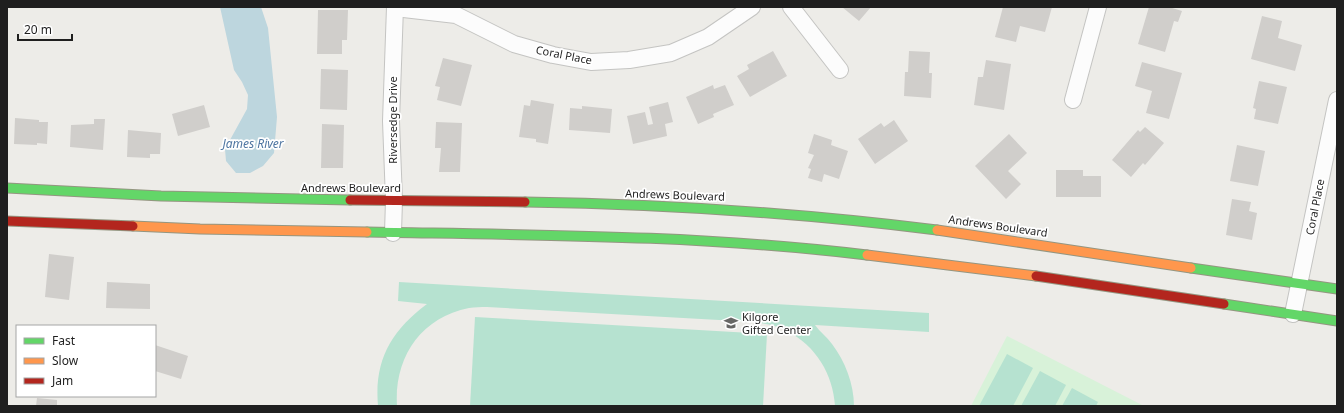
<svg xmlns="http://www.w3.org/2000/svg" width="1344" height="413" viewBox="0 0 1344 413" font-family="'Noto Sans',sans-serif">
	<rect width="100%" height="100%" fill="#edece8"/>
	<polygon fill="#d8f2d9" points="1007,336 1144,406 971,406"/>
	<g fill="#b6e2d0">
		<path d="M399 282 929 313V332L815 325C820 332 827 337 832 344 845 361 854 384 854 406H835C833 374 816 346 787 331 778 326 766 324 755 322L487 307C481 307 475 307 469 308 420 318 394 358 397 406H378C374 360 391 331 427 304L398 301Z"/>
		<polygon points="475,317 767,334 763,406 470,406"/>
		<polygon points="1007,354 1033,368 1013,406 979,406"/>
		<polygon points="1040,371 1066,385 1055,406 1021,406"/>
		<polygon points="1072,388 1098,402 1096,406 1062,406"/>
	</g>
	<polygon fill="#bdd6de" points="220,7 261,7 268,28 277,117 274,153 263,166 250,173 236,173 226,161 225,149 247,109 248,95 242,82 234,70"/>
	<g fill="#d0cecb">
		<polygon points="842,7 871,7 859,21"/>
		<polygon points="1003,7 1052,7 1045,32 1020,26 1016,42 995,37"/>
		<polygon points="1149,7 1169,7 1182,11 1178,22 1174,21 1165,52 1138,44"/>
		<polygon points="318,10 348,10 347,40 342,40 342,54 317,54"/>
		<polygon points="1262,16 1282,21 1278,38 1302,45 1295,71 1251,59"/>
		<polygon points="773,51 787,76 750,97 737,76 749,69 747,65"/>
		<polygon points="909,51 930,52 929,73 932,73 931,98 904,96 905,72 908,72"/>
		<polygon points="443,58 472,65 461,106 437,100 440,87 435,86"/>
		<polygon points="986,60 1011,64 1004,110 974,105 978,77 983,77"/>
		<polygon points="1142,62 1182,73 1169,119 1146,113 1152,91 1135,86"/>
		<polygon points="321,69 348,70 347,110 320,109"/>
		<polygon points="1259,81 1287,87 1278,124 1254,119 1256,109 1253,108"/>
		<polygon points="713,85 714,89 725,85 734,105 713,114 714,117 698,124 686,97"/>
		<polygon points="531,100 554,104 548,144 536,142 536,139 519,137 524,105 530,106"/>
		<polygon points="668,102 673,122 665,124 667,136 633,144 627,116 645,112 648,125 653,124 649,107"/>
		<polygon points="204,105 210,127 178,136 172,114"/>
		<polygon points="582,106 612,109 610,133 569,130 570,108 582,109"/>
		<polygon points="15,118 39,120 39,122 48,122 47,144 37,143 37,145 14,144"/>
		<polygon points="94,119 105,119 103,150 70,147 71,125 94,124"/>
		<polygon points="894,120 908,141 875,164 858,139 881,123 884,127"/>
		<polygon points="436,122 462,123 460,172 439,172 441,148 435,148"/>
		<polygon points="322,124 344,125 343,168 321,168"/>
		<polygon points="1145,127 1164,143 1145,165 1143,163 1131,177 1112,160 1138,130 1140,132"/>
		<polygon points="128,130 161,133 160,154 150,154 150,158 127,157"/>
		<polygon points="814,134 832,140 831,145 848,151 839,179 824,174 822,182 808,178 811,169 808,168 814,155 808,153"/>
		<polygon points="1009,134 1027,153 1008,171 1021,184 1006,199 975,166"/>
		<polygon points="1237,145 1265,151 1258,186 1230,181"/>
		<polygon points="1056,170 1083,170 1083,176 1101,176 1101,197 1056,197"/>
		<polygon points="1232,199 1251,202 1249,211 1257,213 1252,240 1226,235"/>
		<polygon points="49,254 74,257 69,300 45,297"/>
		<polygon points="107,282 150,284 150,309 106,308"/>
		<polygon points="155,345 188,356 181,379 155,371"/>
		<polygon points="37,398 57,400 57,406 36,406"/>
	</g>
	<g fill="none" stroke-linecap="round" stroke-linejoin="round">
		<defs>
			<g id="street">
				<polyline points="791,7 840,70"/>
				<polyline points="395,8 456,15 514,44 553,55 591,62 629,60 671,53 708,37 752,7"/>
				<polyline points="1073,100 1098,7"/>
				<polyline points="393,233 394,200 391,121 395,7"/>
				<polyline points="1293,314 1337,100"/>
			</g>
			<g id="fast">
				<polyline points="7,188 161,196 350,200"/>
				<path d="M525 202C663 204 800 213 937 230"/>
				<path d="M367 232C534 235 702 235 867 255"/>
				<polyline points="1191,268 1337,289"/>
				<polyline points="1224,304 1337,321"/>
			</g>
			<g id="slow">
				<polyline points="133,226 200,229 367,232"/>
				<polyline points="937,230 1191,268"/>
				<polyline points="867,255 1036,276"/>
			</g>
			<g id="jam">
				<polyline points="350,200 525,202"/>
				<polyline points="7,221 133,226"/>
				<polyline points="1036,276 1224,304"/>
			</g>
		</defs>
		<use href="#street" stroke="#c4c4c2" stroke-width="18"/>
		<use href="#fast" stroke="#949681" stroke-width="11"/>
		<use href="#slow" stroke="#949681" stroke-width="11"/>
		<use href="#jam" stroke="#949681" stroke-width="11"/>
		<use href="#street" stroke="#fcfcfc" stroke-width="16"/>
		<use href="#fast" stroke="#63d668" stroke-width="9"/>
		<use href="#slow" stroke="#ff974d" stroke-width="9"/>
		<use href="#jam" stroke="#b3261e" stroke-width="9"/>
	</g>
	<defs>
		<symbol id="school-bare" viewBox="-9 -9 18 18"><path d="M0-5L7-2L0 1L-7-2ZM-4 1L0 2.5L4 1V4Q0 6-4 4Z" fill="#676765" stroke="#fff" stroke-width="2.5" paint-order="stroke"/></symbol>
	</defs>
	<g fill-rule="evenodd">
		<use href="#school-bare" x="721" y="313" width="20" height="20"/>
	</g>
	<g text-anchor="middle" stroke-width="3.5" stroke-linejoin="round" paint-order="stroke">
		<g font-size="11" fill="#1f1f1f" stroke="#fff">
			<text transform="translate(564 55) rotate(11)" y="4">Coral Place</text>
			<text transform="translate(393 120) rotate(-90)" y="4">Riversedge Drive</text>
			<text x="351" y="192">Andrews Boulevard</text>
			<text transform="translate(675 195) rotate(2)" y="4">Andrews Boulevard</text>
			<text transform="translate(1315 207) rotate(-79)" y="4">Coral Place</text>
			<text transform="translate(998 226) rotate(8)" y="4">Andrews Boulevard</text>
		</g>
		<g font-size="11" fill="#1f1f1f" stroke="#fff" text-anchor="start">
			<text x="742" y="321">Kilgore<tspan x="742" dy="13">Gifted Center</tspan></text>
		</g>
		<g font-size="12" font-style="italic" fill="#4e75a1" stroke="#fff">
			<text x="253" y="148">James River</text>
		</g>
	</g>
	<rect width="1344" height="413" fill="none" stroke="#1f1f1f" stroke-width="16"/>
	<rect x="16" y="325" width="140" height="72" fill="#ffffff" stroke="#a5a5a5"/>
	<rect x="24" y="338" width="20" height="6" fill="#63d668" stroke="#a5a5a5"/>
	<text x="52" y="345" font-size="12" fill="#1f1f1f">Fast</text>
	<rect x="24" y="358" width="20" height="6" fill="#ff974d" stroke="#a5a5a5"/>
	<text x="52" y="365" font-size="12" fill="#1f1f1f">Slow</text>
	<rect x="24" y="378" width="20" height="6" fill="#b3261e" stroke="#a5a5a5"/>
	<text x="52" y="385" font-size="12" fill="#1f1f1f">Jam</text>
	<path d="M18 34v6h54v-6" fill="none" stroke="#1f1f1f" stroke-width="2"/>
	<text x="24" y="34" font-size="12" fill="#1f1f1f" stroke="#ffffff" stroke-width="3" paint-order="stroke">20 m</text>
</svg>
